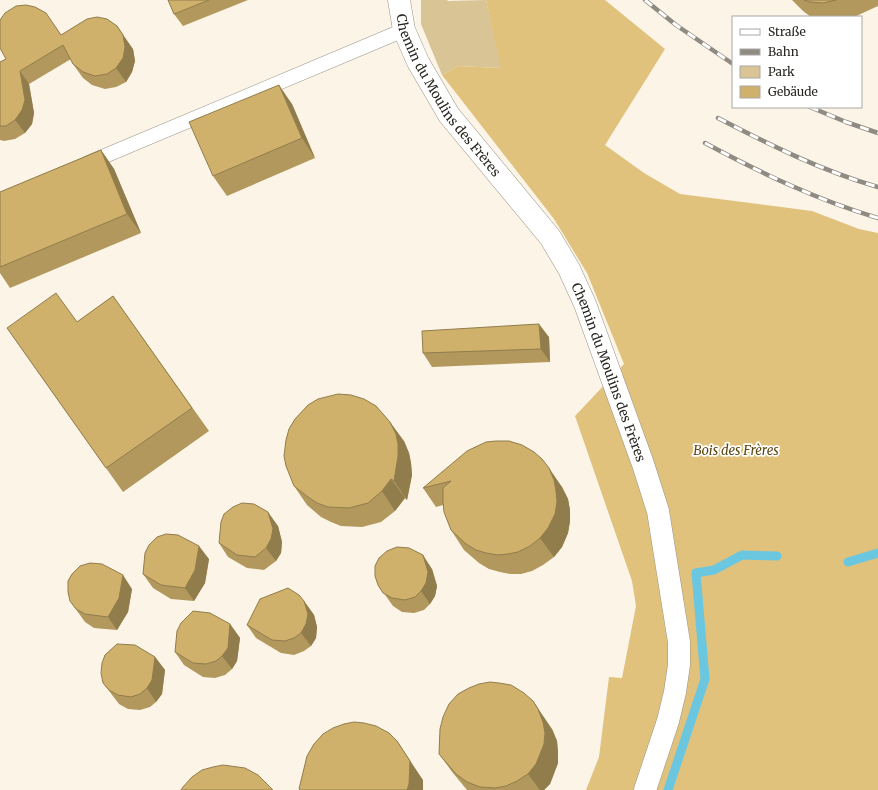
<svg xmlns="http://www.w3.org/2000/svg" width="878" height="790" viewBox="0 0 878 790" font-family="Merriweather,serif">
	<rect width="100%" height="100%" fill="#fbf4e7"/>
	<polygon fill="#d9c495" points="421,0 447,0 448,1 486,0 502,68 458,66 442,75 421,24"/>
	<polygon fill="#e0c27d" points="486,0 605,0 665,49 605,145 644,173 680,194 812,211 859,229 878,233 878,790 586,790 599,757 609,677 622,678 636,606 632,581 575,416 624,364 587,273 554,219 442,75 458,66 501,68"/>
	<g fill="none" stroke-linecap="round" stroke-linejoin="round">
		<g stroke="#6bc7e0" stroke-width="9">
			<polyline points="848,562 878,553"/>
			<polyline points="668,790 705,679 696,573 714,570 742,555 777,556"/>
		</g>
		<defs>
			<polyline id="service" points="88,163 404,30"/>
			<g id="minor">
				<path id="s1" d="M399 0 404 30 418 62 449 115 550 237 569 269 585 304 643 464 658 511 679 642V665L675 692 668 721 645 790"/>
			</g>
		</defs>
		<use href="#service" stroke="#9a9487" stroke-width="15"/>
		<use href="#minor" stroke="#9a9487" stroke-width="23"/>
		<use href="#service" stroke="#fff" stroke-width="14"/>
		<use href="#minor" stroke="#fff" stroke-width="22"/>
		<defs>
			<g id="rail">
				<polyline points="645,0 676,25 733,64"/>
				<polyline points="810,107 846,122 878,133"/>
				<path d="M718 118C770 145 822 171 878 187"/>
				<path d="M705 143C761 173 817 200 878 218"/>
			</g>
		</defs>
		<use href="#rail" stroke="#908b82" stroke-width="4.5"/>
		<use href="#rail" stroke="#fff" stroke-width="3" stroke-dasharray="9" stroke-linecap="butt"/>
	</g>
	<g fill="#b2985d">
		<polygon points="168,0 248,0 183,26 174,14"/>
		<polygon points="792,0 878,0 878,6 854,17 811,17 803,11"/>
		<polygon points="61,35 133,49 135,61 132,72 126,82 116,87 105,89 92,85 83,78 73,64 71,59 29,84 34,113 32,124 25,133 15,139 4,141 0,140 0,62"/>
		<polygon points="292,104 315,158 227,196 213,176"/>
		<polygon points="101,150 114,169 141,233 10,288 0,273 0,192"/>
		<polygon points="113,296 209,431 123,492 7,328 77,322"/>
		<polygon points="549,337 550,362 432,367 423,353"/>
		<polygon points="404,441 409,453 411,463 412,475 407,500 405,498 395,511 381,522 362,527 341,526 331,522 321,517 307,505 294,486"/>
		<polygon points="522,445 562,487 568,499 570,510 570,521 568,533 562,547 554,557 543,565 532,571 521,574 510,574 500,572 489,569 479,563 464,550 451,530 443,505 436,507 423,488"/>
		<polygon points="278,526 282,542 281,553 276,561 264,570 247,568 228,557 219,543"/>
		<polygon points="209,559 205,583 194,601 171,599 153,588 143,574"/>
		<polygon points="432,569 437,586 435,596 430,604 424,610 414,613 402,612 393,606 378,585"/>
		<polygon points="132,589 128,612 117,630 94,628 85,622 70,601"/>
		<polygon points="304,601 314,615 317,627 316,638 311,646 304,651 294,655 281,653 256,638 247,625"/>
		<polygon points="230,624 240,638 237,661 232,669 225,675 215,678 203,677 184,665 175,652"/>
		<polygon points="155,657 165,670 162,694 156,702 150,707 140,710 128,709 119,704 103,683"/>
		<polygon points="552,729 557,741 558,752 558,763 550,784 544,790 467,790 453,773 439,754"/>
	</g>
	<g fill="#917c4c">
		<polygon points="117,26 133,49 135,61 132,72 126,82 116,68"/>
		<polygon points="20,71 29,84 34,113 32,124 25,133 15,120"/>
		<polygon points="279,85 292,104 315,158 302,138"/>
		<polygon points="101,150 114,169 141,233 127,214"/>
		<polygon points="539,324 549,337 550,362 541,349"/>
		<polygon points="390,422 404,441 409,453 411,463 412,475 407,500 394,481"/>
		<polygon points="549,468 562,487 568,499 570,510 570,521 568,533 562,547 554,557 540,538"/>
		<polygon points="391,479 405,498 395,511 382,491"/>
		<polygon points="268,512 278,526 282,542 281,553 276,561 266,548"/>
		<polygon points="199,546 209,559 205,583 194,601 185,588"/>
		<polygon points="423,555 432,569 437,586 435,596 430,604 421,591"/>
		<polygon points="123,575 132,589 128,612 117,630 108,617"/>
		<polygon points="304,601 314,615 317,627 316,638 311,646 301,633"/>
		<polygon points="230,624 240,638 237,661 232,669 222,656"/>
		<polygon points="155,657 165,670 162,694 156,702 147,688"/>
		<polygon points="533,701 552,729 557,741 558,752 558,763 550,784 544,790 540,790 528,774"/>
		<polygon points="397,741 423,780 423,790 407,790"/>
	</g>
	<g fill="#cfb16c" stroke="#917c4c">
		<polygon points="168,0 209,0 174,14"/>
		<polygon points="804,0 836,0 823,3 810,2"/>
		<polygon points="26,5 35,7 46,13 61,35 87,19 97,17 107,19 117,26 123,35 125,47 123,58 116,68 107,74 95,76 83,72 73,64 63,45 20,71 25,100 22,110 15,120 6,126 0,126 0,62 6,59 0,48 0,20 5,13 16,6"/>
		<polygon points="279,85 302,138 213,176 189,122"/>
		<polygon points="101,150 127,214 0,267 0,192"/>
		<polygon points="56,293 77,322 113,296 192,408 106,468 7,328"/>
		<polygon points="539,324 541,349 423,353 422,331"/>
		<polygon points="338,394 351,395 364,399 376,406 390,422 396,434 398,444 398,456 394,481 391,479 382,491 368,503 349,508 328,507 317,503 308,497 294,486 286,466 284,456 286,440 289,429 295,419 308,405 318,399"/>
		<polygon points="496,441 509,441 522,445 534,452 542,459 549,468 554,480 556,491 557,502 555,514 548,528 540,538 530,546 518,552 508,554 497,555 486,553 476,550 466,544 451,530 444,512 443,502 443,488 451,481 423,488 467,451 486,442"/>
		<polygon points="242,503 254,504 268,512 273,529 271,539 266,548 255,557 237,555 219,543 221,522 224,514 233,507"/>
		<polygon points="166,534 178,535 199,546 195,570 185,588 161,585 143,574 145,553 149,545 157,537"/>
		<polygon points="397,547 409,548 423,555 428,572 426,583 421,591 415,597 405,600 392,598 383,593 378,585 375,576 375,566 379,558 387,551"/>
		<polygon points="90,563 102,564 123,575 119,598 108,617 85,614 76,609 70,601 68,592 68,581 72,574 80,566"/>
		<polygon points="288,588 299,595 304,601 308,614 306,624 301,633 294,638 285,641 272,640 247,625 260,599"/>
		<polygon points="193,611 210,613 230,624 228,648 222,656 216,661 206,664 193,663 175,652 177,631 181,623"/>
		<polygon points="117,644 135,645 155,657 152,680 147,688 140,694 131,697 118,695 109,690 103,683 101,673 102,663 105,655"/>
		<polygon points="490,682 499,683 511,685 524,693 533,701 538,709 543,722 545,733 544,744 536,764 528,774 517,781 506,786 495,788 480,787 467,782 456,774 439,754 440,729 443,717 449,704 458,694 469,688 479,684"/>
		<polygon points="354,722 364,723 376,726 389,733 397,741 410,761 409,784 407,790 300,790 299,789 307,756 314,744 323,734 333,728 344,724"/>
		<polygon points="223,765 245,768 258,775 273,790 181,790 183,787 192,777 202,770 213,767"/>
	</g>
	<g text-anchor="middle" stroke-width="3.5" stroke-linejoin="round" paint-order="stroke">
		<g font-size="13" fill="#282621" stroke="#fff">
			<text dy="5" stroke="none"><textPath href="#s1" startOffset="109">Chemin du Moulins des Frères</textPath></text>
			<text dy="5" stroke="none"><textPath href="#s1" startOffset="433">Chemin du Moulins des Frères</textPath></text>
		</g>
		<g font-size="13" font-style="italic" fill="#5c4711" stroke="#fff">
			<text x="736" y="455">Bois des Frères</text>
		</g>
	</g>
	<rect x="732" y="16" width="130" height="92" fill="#ffffff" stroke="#a9a8a6"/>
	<rect x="740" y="29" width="20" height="6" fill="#ffffff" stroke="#a9a8a6"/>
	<text x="768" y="36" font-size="12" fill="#282621">Straße</text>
	<rect x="740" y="49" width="20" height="6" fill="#908b82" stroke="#a9a8a6"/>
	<text x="768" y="56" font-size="12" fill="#282621">Bahn</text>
	<rect x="740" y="66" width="20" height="12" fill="#d9c495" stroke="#a9a8a6"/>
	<text x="768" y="76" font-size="12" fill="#282621">Park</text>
	<rect x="740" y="86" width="20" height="12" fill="#cfb16c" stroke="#a9a8a6"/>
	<text x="768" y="96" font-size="12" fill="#282621">Gebäude</text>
</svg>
